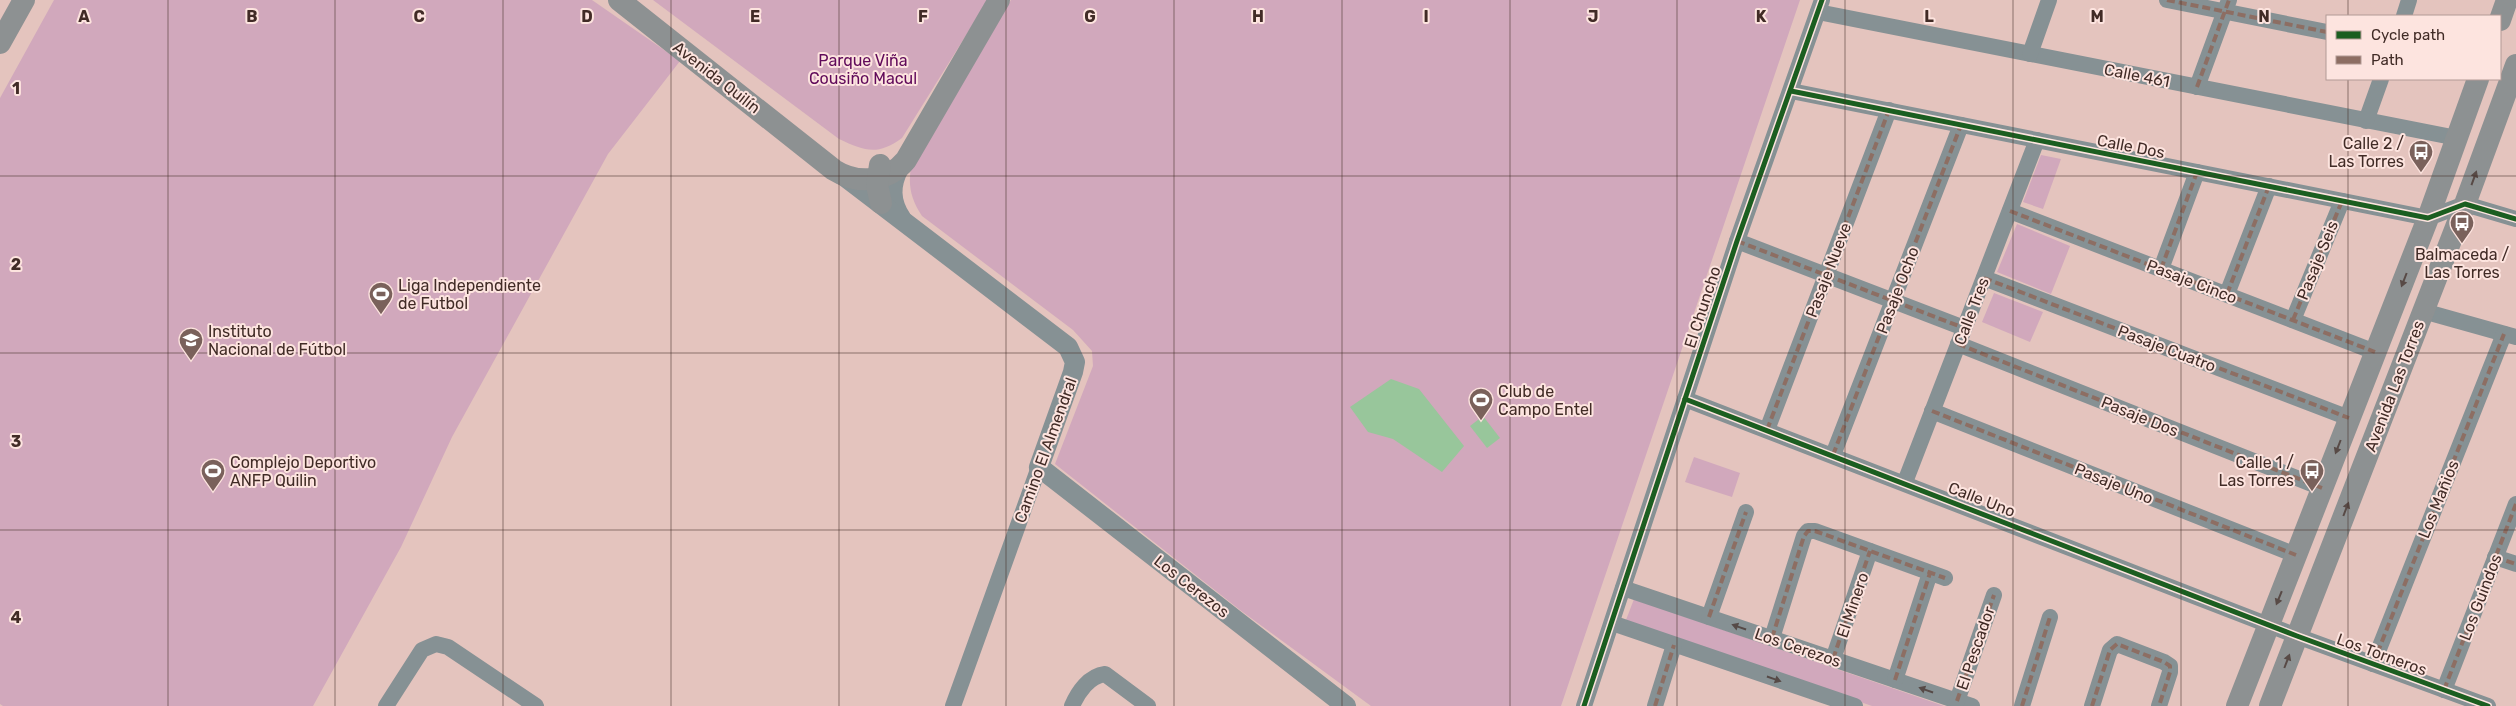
<svg xmlns="http://www.w3.org/2000/svg" width="2516" height="706" viewBox="0 0 2516 706" font-family="Rubik,sans-serif">
	<rect width="100%" height="100%" fill="#e4c4be"/>
	<g fill="#d1a8bc">
		<polygon points="54,0 592,0 680,61 608,154 452,437 401,547 313,706 3,706 0,704 0,98"/>
		<path d="M653 0H988L902 138C877 156 865 151 839 139Z"/>
		<path d="M1011 0H1800L1561 706H1371L1240 610 1055 464 1093 366 1092 351 1073 330 922 216C907 194 907 175 916 150Z"/>
		<polygon points="2041,155 2061,159 2043,209 2023,202"/>
		<polygon points="2017,224 2070,246 2051,294 1997,272"/>
		<polygon points="1994,293 2043,312 2030,342 1982,322"/>
		<polygon points="1694,457 1740,473 1732,497 1685,482"/>
		<polygon points="1634,599 1944,706 1872,706 1626,620"/>
	</g>
	<g fill="#98c69b">
		<polygon points="1391,379 1419,389 1464,446 1442,472 1393,439 1368,432 1350,407"/>
		<polygon points="1483,416 1500,438 1487,448 1470,426"/>
	</g>
	<g fill="none" stroke-linecap="round" stroke-linejoin="round">
		<g stroke="#869194" stroke-width="16">
			<polyline points="2167,0 2327,32"/>
			<polyline points="1818,12 2457,138"/>
			<polyline points="2404,16 2409,0"/>
			<polyline points="2030,54 2049,0"/>
			<polyline points="2197,87 2229,0"/>
			<polyline points="1791,91 2428,218 2465,204 2516,219"/>
			<polyline points="2366,121 2381,79"/>
			<polyline points="2010,211 2375,352"/>
			<polyline points="1737,241 1964,328"/>
			<polyline points="2161,269 2197,172"/>
			<polyline points="1984,278 2349,418"/>
			<polyline points="2227,294 2269,186"/>
			<polyline points="2423,311 2516,337"/>
			<polyline points="2293,320 2342,201"/>
			<polyline points="1958,344 2322,488"/>
			<polyline points="1685,399 2297,636 2488,706"/>
			<polyline points="1932,411 2296,555"/>
			<polyline points="1767,430 1889,110"/>
			<polyline points="1833,455 1961,125"/>
			<polyline points="1905,482 2037,140"/>
			<polyline points="2495,557 2516,564"/>
			<polyline points="1623,588 1972,706"/>
			<polyline points="1709,617 1746,512"/>
			<polyline points="1612,623 1855,706"/>
			<polyline points="1772,638 1804,536 1808,531 1815,531 1945,578"/>
			<polyline points="1833,659 1870,551"/>
			<polyline points="2373,664 2504,334"/>
			<polyline points="1895,680 1930,573"/>
			<polyline points="2444,690 2516,504"/>
			<polyline points="1957,701 1994,595"/>
			<polyline points="386,706 422,650 436,644 448,647 536,706"/>
			<polyline points="953,706 1039,467"/>
			<path d="M1072 706C1078 692 1089 676 1105 674L1148 706"/>
			<polyline points="1584,706 1737,241 1822,0"/>
			<polyline points="1655,706 1674,645"/>
			<polyline points="2022,706 2050,617"/>
			<polyline points="2092,706 2110,650 2117,644 2164,662 2170,666 2170,672 2159,706"/>
		</g>
		<g stroke="#869194" stroke-width="20">
			<path d="M899 168C890 185 890 201 901 218"/>
			<polyline points="844,176 1068,347 1075,362 1073,372 1039,467 1346,706"/>
		</g>
		<g stroke="#8d9192" stroke-width="22">
			<path d="M619 0 834 170C858 185 888 182 906 160L999 0"/>
			<polyline points="2500,20 2507,0"/>
			<polyline points="0,43 24,0"/>
			<polyline points="880,165 877,185 881,203"/>
			<polyline points="2237,706 2428,218 2478,79"/>
			<polyline points="2270,706 2465,204 2516,65"/>
		</g>
		<g stroke="#8d6e63" stroke-width="4" stroke-dasharray="8 4" stroke-linecap="butt">
			<polyline points="2167,0 2327,32"/>
			<polyline points="2197,87 2229,0"/>
			<polyline points="2010,211 2375,352"/>
			<polyline points="1737,241 1964,328"/>
			<polyline points="2161,269 2197,172"/>
			<polyline points="1984,278 2349,418"/>
			<polyline points="2227,294 2269,186"/>
			<polyline points="2293,320 2342,201"/>
			<polyline points="1958,344 2322,488"/>
			<polyline points="1932,411 2296,555"/>
			<polyline points="1767,430 1889,110"/>
			<polyline points="1833,455 1961,125"/>
			<polyline points="2495,557 2516,564"/>
			<polyline points="1709,617 1746,512"/>
			<polyline points="1772,638 1804,536 1808,531 1815,531 1945,578"/>
			<polyline points="1833,659 1870,551"/>
			<polyline points="2373,664 2504,334"/>
			<polyline points="1895,680 1930,573"/>
			<polyline points="2444,690 2516,504"/>
			<polyline points="1957,701 1994,595"/>
			<polyline points="1655,706 1674,645"/>
			<polyline points="2022,706 2050,617"/>
			<polyline points="2092,706 2110,650 2117,644 2164,662 2170,666 2170,672 2159,706"/>
		</g>
		<defs>
			<g id="cycleway">
				<polyline points="1791,91 2428,218 2465,204 2516,219"/>
				<polyline points="1685,399 2297,636 2488,706"/>
				<polyline points="1584,706 1737,241 1822,0"/>
			</g>
		</defs>
		<use href="#cycleway" stroke="#fde4df" stroke-width="8"/>
		<use href="#cycleway" stroke="#1b5e20" stroke-width="5"/>
	</g>
	<defs><path id="oneway-solid" d="M-6-.8H1V-3.2L6.5 0L1 3.2V.8H-6Z" transform="scale(1.25)"/></defs>
	<g fill="#584a46">
		<use href="#oneway-solid" transform="translate(2474 178) rotate(-70)"/>
		<use href="#oneway-solid" transform="translate(2404 280) rotate(111)"/>
		<use href="#oneway-solid" transform="translate(2338 447) rotate(111)"/>
		<use href="#oneway-solid" transform="translate(2346 509) rotate(-69)"/>
		<use href="#oneway-solid" transform="translate(2279 598) rotate(112)"/>
		<use href="#oneway-solid" transform="translate(2287 661) rotate(-69)"/>
	</g>
	<g fill="#564a47">
		<use href="#oneway-solid" transform="translate(1739 627) rotate(-161)"/>
		<use href="#oneway-solid" transform="translate(1774 679) rotate(19)"/>
		<use href="#oneway-solid" transform="translate(1926 690) rotate(-161)"/>
	</g>
	<path fill="none" stroke="#412b26" stroke-width="1" stroke-opacity="0.55" d="M168 0V706M335 0V706M503 0V706M671 0V706M839 0V706M1006 0V706M1174 0V706M1342 0V706M1510 0V706M1677 0V706M1845 0V706M2013 0V706M2181 0V706M2348 0V16M2348 79V706M0 176H2516M0 353H2516M0 530H2516"/>
	<defs>
		<symbol id="bus-pin" viewBox="-11 -11 22 30"><path d="M0 17L-7.5 6A9.5 9.5 0 1 1 7.5 6Z" fill="#7a615b" stroke="#fde4df"/><path d="M-5-6H5V4H4V6H2V4H-2V6H-4V4H-5ZM-3.5-4V0h7V-4ZM-3.5 1.2v1.5H-2V1.2ZM2 1.2v1.5H3.5V1.2Z" fill="#fff"/></symbol>
		<symbol id="stadium-pin" viewBox="-11 -11 22 30"><path d="M0 17L-7.5 6A9.5 9.5 0 1 1 7.5 6Z" fill="#7a615b" stroke="#fde4df"/><path d="M0-5a6.5 5 0 1 0 0 10a6.5 5 0 1 0 0-10ZM-3.5-1.8h7v3.6h-7Z" fill="#fff"/></symbol>
		<symbol id="university-pin" viewBox="-11 -11 22 30"><path d="M0 17L-7.5 6A9.5 9.5 0 1 1 7.5 6Z" fill="#7a615b" stroke="#fde4df"/><path d="M0-5L7-2L0 1L-7-2ZM-4 1L0 2.5L4 1V4Q0 6-4 4Z" fill="#fff"/></symbol>
	</defs>
	<g fill-rule="evenodd">
		<use href="#bus-pin" x="2407" y="138" width="28" height="38"/>
		<use href="#bus-pin" x="2448" y="209" width="28" height="38"/>
		<use href="#stadium-pin" x="367" y="280" width="28" height="38"/>
		<use href="#university-pin" x="177" y="326" width="28" height="38"/>
		<use href="#stadium-pin" x="1467" y="386" width="28" height="38"/>
		<use href="#stadium-pin" x="199" y="457" width="28" height="38"/>
		<use href="#bus-pin" x="2298" y="457" width="28" height="38"/>
	</g>
	<g text-anchor="middle" stroke-width="4" stroke-linejoin="round" paint-order="stroke">
		<g font-size="16" fill="#600a5a" stroke="#fde4df">
			<text x="863" y="66">Parque Viña<tspan x="863" dy="18">Cousiño Macul</tspan></text>
		</g>
		<g font-size="16" fill="#412b26" stroke="#fde4df">
			<text transform="translate(2137 75) rotate(11)" y="6">Calle 461</text>
			<text transform="translate(717 77) rotate(38)" y="6">Avenida Quilín</text>
			<text transform="translate(2131 146) rotate(11)" y="6">Calle Dos</text>
			<text transform="translate(2317 260) rotate(-68)" y="6">Pasaje Seis</text>
			<text transform="translate(1828 270) rotate(-69)" y="6">Pasaje Nueve</text>
			<text transform="translate(2192 281) rotate(21)" y="6">Pasaje Cinco</text>
			<text transform="translate(1897 290) rotate(-69)" y="6">Pasaje Ocho</text>
			<text transform="translate(1702 307) rotate(-72)" y="6">El Chuncho</text>
			<text transform="translate(1971 311) rotate(-69)" y="6">Calle Tres</text>
			<text transform="translate(2167 348) rotate(21)" y="6">Pasaje Cuatro</text>
			<text transform="translate(2394 386) rotate(-69)" y="6">Avenida Las Torres</text>
			<text transform="translate(2140 416) rotate(22)" y="6">Pasaje Dos</text>
			<text transform="translate(1045 450) rotate(-70)" y="6">Camino El Almendral</text>
			<text transform="translate(2114 483) rotate(22)" y="6">Pasaje Uno</text>
			<text transform="translate(1982 499) rotate(21)" y="6">Calle Uno</text>
			<text transform="translate(2438 499) rotate(-68)" y="6">Los Mañios</text>
			<text transform="translate(1192 586) rotate(38)" y="6">Los Cerezos</text>
			<text transform="translate(2480 597) rotate(-69)" y="6">Los Guindos</text>
			<text transform="translate(1852 605) rotate(-71)" y="6">El Minero</text>
			<text transform="translate(1798 647) rotate(19)" y="6">Los Cerezos</text>
			<text transform="translate(1975 648) rotate(-71)" y="6">El Pescador</text>
			<text transform="translate(2382 654) rotate(20)" y="6">Los Torneros</text>
		</g>
		<g font-size="16" fill="#412b26" stroke="#fde4df" text-anchor="start">
			<text x="2404" y="149" text-anchor="end">Calle 2 /<tspan x="2404" dy="18">Las Torres</tspan></text>
			<text x="2462" y="260" text-anchor="middle">Balmaceda /<tspan x="2462" dy="18">Las Torres</tspan></text>
			<text x="398" y="291">Liga Independiente<tspan x="398" dy="18">de Futbol</tspan></text>
			<text x="208" y="337">Instituto<tspan x="208" dy="18">Nacional de Fútbol</tspan></text>
			<text x="1498" y="397">Club de<tspan x="1498" dy="18">Campo Entel</tspan></text>
			<text x="230" y="468">Complejo Deportivo<tspan x="230" dy="18">ANFP Quilin</tspan></text>
			<text x="2294" y="468" text-anchor="end">Calle 1 /<tspan x="2294" dy="18">Las Torres</tspan></text>
		</g>
	</g>
	<g font-size="16" text-anchor="middle" font-weight="bold" fill="#412b26" stroke="#fde4df" stroke-width="4" stroke-linejoin="round" paint-order="stroke">
		<text x="84" y="22">A</text>
		<text x="252" y="22">B</text>
		<text x="419" y="22">C</text>
		<text x="587" y="22">D</text>
		<text x="755" y="22">E</text>
		<text x="923" y="22">F</text>
		<text x="1090" y="22">G</text>
		<text x="1258" y="22">H</text>
		<text x="1426" y="22">I</text>
		<text x="1593" y="22">J</text>
		<text x="1761" y="22">K</text>
		<text x="1929" y="22">L</text>
		<text x="2097" y="22">M</text>
		<text x="2264" y="22">N</text>
		<text x="16" y="94">1</text>
		<text x="16" y="270">2</text>
		<text x="16" y="447">3</text>
		<text x="16" y="623">4</text>
	</g>
	<rect x="2326" y="15" width="175" height="65" fill="#fde4df" stroke="#b29a95"/>
	<rect x="2336" y="31" width="25" height="8" fill="#1b5e20" stroke="#b29a95"/>
	<text x="2371" y="40" font-size="15" fill="#412b26">Cycle path</text>
	<rect x="2336" y="56" width="25" height="8" fill="#8d6e63" stroke="#b29a95"/>
	<text x="2371" y="65" font-size="15" fill="#412b26">Path</text>
</svg>
